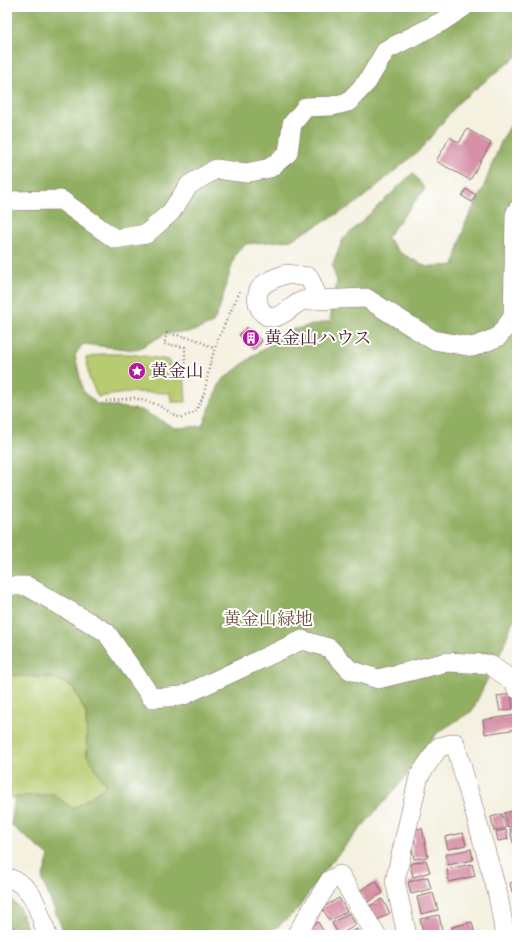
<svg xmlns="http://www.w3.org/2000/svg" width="524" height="942" viewBox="0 0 524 942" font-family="'EB Garamond','Noto Serif JP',serif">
	<rect width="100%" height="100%" fill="#fff"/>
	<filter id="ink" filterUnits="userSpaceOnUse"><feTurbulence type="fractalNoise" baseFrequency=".025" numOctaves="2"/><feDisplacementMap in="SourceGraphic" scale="8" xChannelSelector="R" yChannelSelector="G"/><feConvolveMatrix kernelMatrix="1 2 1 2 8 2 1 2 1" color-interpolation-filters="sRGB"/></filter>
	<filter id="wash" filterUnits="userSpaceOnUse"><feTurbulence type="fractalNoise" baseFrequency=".012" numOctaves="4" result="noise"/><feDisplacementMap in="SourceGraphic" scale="16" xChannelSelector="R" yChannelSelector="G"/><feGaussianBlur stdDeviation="0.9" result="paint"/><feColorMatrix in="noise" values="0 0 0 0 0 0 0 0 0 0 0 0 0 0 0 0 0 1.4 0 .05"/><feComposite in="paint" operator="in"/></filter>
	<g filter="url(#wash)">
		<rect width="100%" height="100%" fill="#f4f1e0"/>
		<g fill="#b7cb6f" stroke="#80754d">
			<polygon points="102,354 130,354 169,360 172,375 184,372 186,402 171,402 170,393 132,392 98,397 89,378 86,358"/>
			<polygon points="7,675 54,678 73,687 86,713 87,755 106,786 73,809 53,794 7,798"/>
		</g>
		<g fill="#91af62" stroke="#6e6746">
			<polygon points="7,7 517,7 517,56 459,102 421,149 355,204 291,240 246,244 235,255 219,310 213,323 191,332 167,333 136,350 83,344 75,355 83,391 97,404 141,410 175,428 202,426 221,381 253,356 291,330 330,321 337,281 332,266 343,239 413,173 425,189 387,237 399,252 427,267 454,265 465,224 482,191 501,142 517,114 517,611 502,649 472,711 437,733 409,773 328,866 297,910 268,935 65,935 42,880 49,856 11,825 15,797 53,794 73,809 106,786 87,755 86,713 73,687 54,678 7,675"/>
			<polygon points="7,896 20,908 29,935 7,935"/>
		</g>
		<g id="blocks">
			<g fill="#d691a7">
				<polygon points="467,129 491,143 470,180 436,161 450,137 459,143"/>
				<polygon points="466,189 476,195 472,202 462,196"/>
				<polygon points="247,327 262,341 254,350 239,335"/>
				<polygon points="511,694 513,709 500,711 497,696"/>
				<polygon points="517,715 517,729 485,734 483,720"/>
				<polygon points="517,810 517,820 514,820 515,825 508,827 504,813"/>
				<polygon points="502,814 506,828 494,831 491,817"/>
				<polygon points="422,828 428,857 414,859 411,843 415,842 413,830"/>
				<polygon points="515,828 517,842 513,843 510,829"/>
				<polygon points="506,830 508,839 498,841 496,832"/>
				<polygon points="463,833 466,845 448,849 445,837"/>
				<polygon points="471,849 473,860 448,865 446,854"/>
				<polygon points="426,860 430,872 413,877 410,864"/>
				<polygon points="472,864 475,876 449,882 447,869"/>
				<polygon points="428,877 431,889 411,894 408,882"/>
				<polygon points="376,881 383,893 366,903 359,891"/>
				<polygon points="517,881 517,891 512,892 510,883"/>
				<polygon points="433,893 438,910 421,914 417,897"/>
				<polygon points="517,896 517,911 513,897"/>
				<polygon points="339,898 347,911 330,921 322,908"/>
				<polygon points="382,899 390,913 376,921 368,907"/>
				<polygon points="349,913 356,925 339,935 332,923"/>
				<polygon points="439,915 443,935 424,935 420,919"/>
				<polygon points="318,922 326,935 307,935 304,930"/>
				<polygon points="472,922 475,935 454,935 452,927"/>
				<polygon points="357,929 361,935 348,935"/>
			</g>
		</g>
	</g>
	<g filter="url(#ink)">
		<use href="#blocks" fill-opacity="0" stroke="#86686a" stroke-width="1"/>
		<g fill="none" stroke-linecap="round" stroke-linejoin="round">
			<defs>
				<g id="minor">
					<polyline points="7,201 61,200 115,239 146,234 171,212 189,185 216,169 246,173 270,168 288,153 292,124 306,107 332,106 348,102 367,82 386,50 441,22 464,7"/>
					<path d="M286 274 309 277 315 291V300C311 300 306 300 302 301 292 305 286 315 275 317 261 319 254 301 259 290 264 281 278 277 286 274Z"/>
					<polyline points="315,300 366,298 433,340 473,347 498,337 513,317 515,215 517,210"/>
					<polyline points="7,586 27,586 106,632 152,698 182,696 302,640 329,648 350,670 378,679 447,662 489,664 514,682 517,689"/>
					<path d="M7 878C34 884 39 912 47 935"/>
					<polyline points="296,935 330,880 340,875 376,935"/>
					<polyline points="407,935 395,881 419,776 439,747 455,743 498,895 505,935"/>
				</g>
			</defs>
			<use href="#minor" stroke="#86686a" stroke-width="20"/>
			<g stroke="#86686a" stroke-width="2.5" stroke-dasharray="1 3" stroke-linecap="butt">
				<polyline points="171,368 185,365 185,347 164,344 167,333 195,339 215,349"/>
				<polyline points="106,401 134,398 156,404 180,418 196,412 204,394 210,364 218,339 240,291"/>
			</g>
			<use href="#minor" stroke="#fff" stroke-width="19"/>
		</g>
	</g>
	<defs>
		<symbol id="building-disc" viewBox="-11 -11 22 22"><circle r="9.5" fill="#b5179e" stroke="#fff"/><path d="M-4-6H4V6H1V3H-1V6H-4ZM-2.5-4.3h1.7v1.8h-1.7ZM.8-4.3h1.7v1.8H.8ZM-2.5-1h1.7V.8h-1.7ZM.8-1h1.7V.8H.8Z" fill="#fff"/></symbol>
		<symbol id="sight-disc" viewBox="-11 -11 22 22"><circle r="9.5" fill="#b5179e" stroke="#fff"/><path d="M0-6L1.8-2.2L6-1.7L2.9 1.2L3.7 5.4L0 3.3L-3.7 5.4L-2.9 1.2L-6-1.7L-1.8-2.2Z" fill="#fff"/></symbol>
	</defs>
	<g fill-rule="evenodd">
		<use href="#building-disc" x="241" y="328" width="20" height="20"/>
		<use href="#sight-disc" x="127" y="361" width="20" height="20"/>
	</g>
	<g text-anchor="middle" stroke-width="4" stroke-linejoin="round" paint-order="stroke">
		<g font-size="18" fill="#4a1f2b" stroke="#fff" text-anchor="start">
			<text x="264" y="344">黄金山ハウス</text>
			<text x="150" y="377">黄金山</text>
		</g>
		<g font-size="18" fill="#6b533f" stroke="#fff">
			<text x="268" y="625">黄金山緑地</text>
		</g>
	</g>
	<rect width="524" height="942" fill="none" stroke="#fff" stroke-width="24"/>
</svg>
